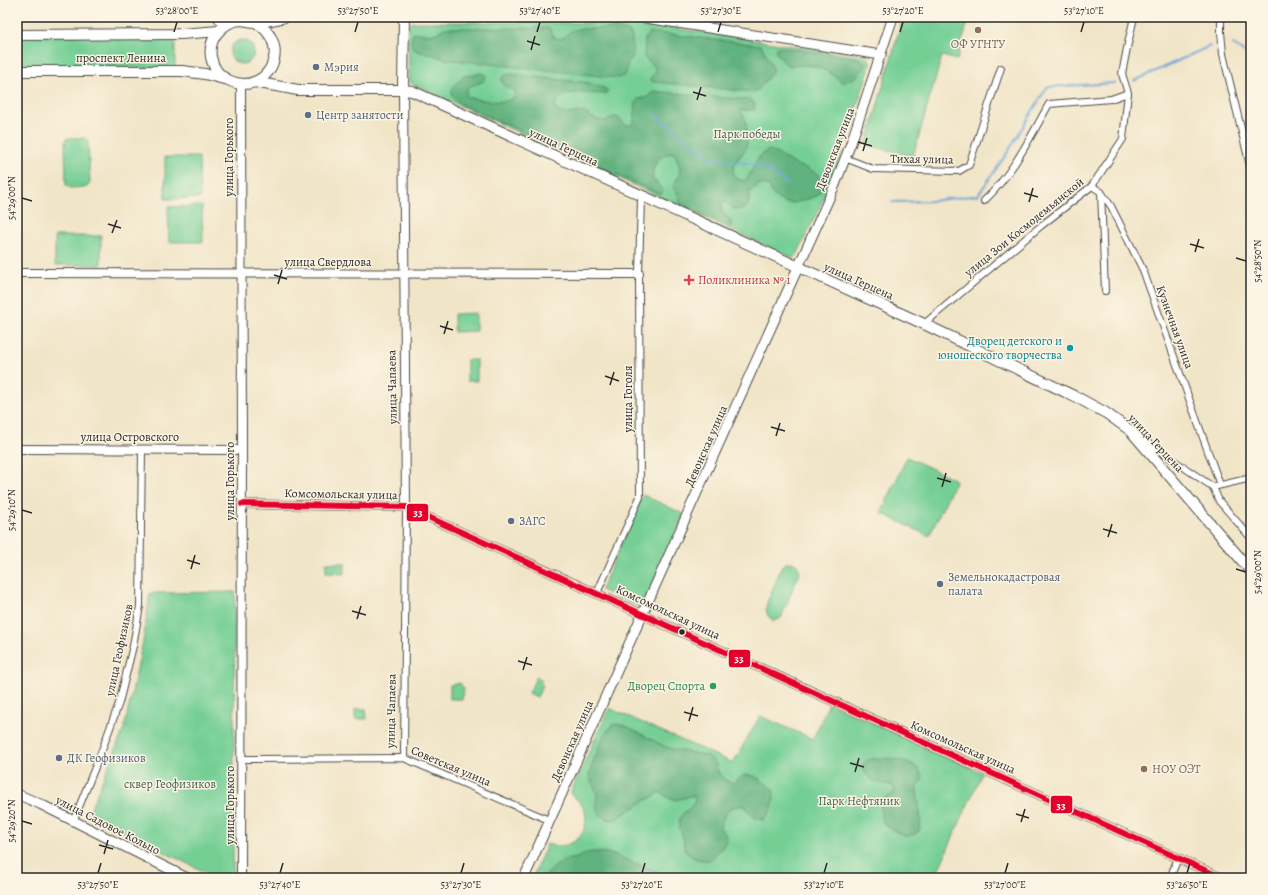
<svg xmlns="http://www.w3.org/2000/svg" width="1268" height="895" viewBox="0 0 1268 895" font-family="Alegreya,serif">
	<rect width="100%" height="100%" fill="#fcf5e5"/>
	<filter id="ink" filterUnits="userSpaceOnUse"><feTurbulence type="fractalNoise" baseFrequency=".025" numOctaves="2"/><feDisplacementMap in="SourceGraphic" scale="8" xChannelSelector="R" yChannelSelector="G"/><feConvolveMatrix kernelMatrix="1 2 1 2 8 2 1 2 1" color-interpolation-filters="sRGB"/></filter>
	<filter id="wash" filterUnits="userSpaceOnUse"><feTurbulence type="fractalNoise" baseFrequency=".012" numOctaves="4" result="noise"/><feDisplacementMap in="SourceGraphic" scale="16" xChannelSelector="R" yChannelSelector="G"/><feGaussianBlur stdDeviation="0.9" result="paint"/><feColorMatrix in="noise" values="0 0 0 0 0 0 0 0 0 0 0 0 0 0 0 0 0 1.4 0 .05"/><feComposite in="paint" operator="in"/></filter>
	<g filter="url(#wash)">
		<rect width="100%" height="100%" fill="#f1e5c8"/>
		<g fill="#75cf95" stroke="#507d60">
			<polygon points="903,17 969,17 957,60 942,56 913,156 866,145"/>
			<polygon points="412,22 625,23 653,25 866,57 870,60 870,66 835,174 797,255 793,258 415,85 411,83 409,76 408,27"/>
			<polygon points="17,35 175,35 175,68 17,67"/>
			<circle cx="242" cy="52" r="12"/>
			<polygon points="69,138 84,138 88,140 90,183 87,187 70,188 66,185 65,142 66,139"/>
			<polygon points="165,157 199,157 200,198 165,199"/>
			<polygon points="202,206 203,242 169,242 168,207"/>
			<rect x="55" y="236" width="46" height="29"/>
			<polygon points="476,313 476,331 454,332 454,314"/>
			<rect x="467" y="360" width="10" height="21"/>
			<polygon points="907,457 956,480 929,536 881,513"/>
			<polygon points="643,495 684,514 642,608 601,590"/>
			<path d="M792 562 797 565 800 571 781 618 774 621C767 617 765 611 767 603L782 566 786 563Z"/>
			<polygon points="326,563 345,563 345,574 326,573"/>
			<polygon points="235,592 233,878 217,878 88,815 124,729 143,642 150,593"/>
			<polygon points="536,677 542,679 540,684 543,685 537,697 529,693"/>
			<polygon points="460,683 464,689 462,699 450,699 450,685"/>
			<path d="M829 703 982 773 937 873 942 875 940 878H532L547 844C583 855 601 813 570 794L609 708 733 763 760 716 813 739Z"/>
			<polygon points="355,709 366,709 367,719 355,719"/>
		</g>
		<g fill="#60b27e" stroke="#466e54">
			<path d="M444 28H547L550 29 553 37 561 39C567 36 569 31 576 29L618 28 630 32 632 39 633 56 628 63 626 74 618 78 444 59 431 54 420 52 413 49 411 44 412 35 414 33C429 32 428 40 444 28Z"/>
			<path d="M650 32 760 45C764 49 771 63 773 69L772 72 758 90 753 92 654 82 650 81V78L656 72 655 67 644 57 645 39Z"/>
			<path d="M777 47 858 58 862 60 865 62 864 69 855 78 842 83C834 73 819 66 806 65 800 65 793 66 787 65L778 55 776 52V48Z"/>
			<path d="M480 73 485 74 486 77 482 82 468 87 466 95 467 97C473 99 478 99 483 100 494 101 506 105 515 96V90C507 88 503 88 501 79L505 75 510 74 589 83 606 89 608 91 607 93C591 97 562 84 555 106L558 112 567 114 584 112C589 116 598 121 605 121 610 121 607 119 611 118 618 115 621 120 625 125H631L634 121 636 102 638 99 648 97 653 91 749 100 754 102 755 108 754 110H740C741 113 743 114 745 118 746 121 747 139 747 143 745 157 728 162 735 178L745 181C755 170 754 154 771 150 779 155 787 160 795 164 803 168 817 170 822 179 824 184 820 192 817 196L795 203H784L773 195 769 187 766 185 760 184 750 191 749 203 746 208C734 213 733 206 724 202L722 204V212L730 220 732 225 730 227 727 226 680 203 678 194 674 189 673 186 678 178 680 168 676 156 674 153C659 153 651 166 653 180 657 183 663 187 662 193L659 194 461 104C445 93 453 86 463 76L472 75Z"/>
			<path d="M617 724 626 726 668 748 708 756C721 763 713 775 729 782 737 785 740 774 748 775 757 775 766 784 773 789 775 802 773 810 763 820 755 820 748 813 745 806 727 805 725 813 720 828 722 831 725 833 726 836 728 845 715 855 709 860 699 861 687 858 684 846 683 843 684 840 683 837 680 829 676 824 681 816 686 808 695 808 695 796 679 796 676 807 661 792L658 793 655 796 646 800 616 819C608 821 605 818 598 813L596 804 597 794 589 777 591 767 603 737 612 725Z"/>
			<path d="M883 758C899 760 919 760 923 779L917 787V792L921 821 919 831 915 834 906 837 886 826 881 818V803L883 799 892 795 895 789 892 785C876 782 870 783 862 768 864 757 874 759 883 758Z"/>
			<polygon points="594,852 608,853 615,855 672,878 543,878 562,860 577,858 587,853"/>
		</g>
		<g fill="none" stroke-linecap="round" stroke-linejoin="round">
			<g stroke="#68a0d6" stroke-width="2">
				<polyline points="1233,44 1251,58"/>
				<polyline points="1134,81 1210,46"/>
				<polyline points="656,115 709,158 760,165 788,184"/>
				<polyline points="892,202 932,201 978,195 1006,155 1047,87 1115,83"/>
			</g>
		</g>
	</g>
	<g filter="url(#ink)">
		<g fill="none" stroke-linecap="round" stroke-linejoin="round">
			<defs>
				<g id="minor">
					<polyline points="1221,17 1221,32 1223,54 1251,170"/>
					<polyline points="845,158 873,169 959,171 969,165 1001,68"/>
					<polyline points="1092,186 1101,192 1111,206 1143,270 1220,485"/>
					<polyline points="1101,192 1105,291"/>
					<path d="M984 201C1013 173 1030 138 1049 104L1111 99 1128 93"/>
					<polyline points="924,324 1042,225 1092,186 1123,139 1128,93 1122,74 1127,48 1134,17"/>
					<polyline points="1142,439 1213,487 1251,478"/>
					<polyline points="1213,487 1219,501 1251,538"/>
					<polyline points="597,593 640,497 639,274 641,197"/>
					<polyline points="404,758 406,507"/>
					<polyline points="242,759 404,758 549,820"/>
					<polyline points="73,822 102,750 119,703 133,646 140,606 142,449"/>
					<polyline points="1170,878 1178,858"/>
				</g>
				<g id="tertiary">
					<polyline points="217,17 225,26"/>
					<polyline points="241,84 242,450 241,878"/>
					<polyline points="403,90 406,507"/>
					<polyline points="17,273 639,274"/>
					<polyline points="17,449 242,450"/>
					<polyline points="242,504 406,507 1222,878"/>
				</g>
				<g id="secondary">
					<polyline points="639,17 881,55"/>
					<polyline points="17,794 40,804 187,878"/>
					<polyline points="524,878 835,185 851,143 893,17"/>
				</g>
				<g id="primary">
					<path d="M255 22C296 45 266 99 228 80 219 76 213 67 211 57 208 39 222 22 240 20 245 20 250 22 255 22 265 22 276 19 285 17"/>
					<polyline points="17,35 181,34 219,31"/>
					<polyline points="17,71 182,71 205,74 224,79"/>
					<polyline points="254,82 298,90 403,90 412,91 924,324 1080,399 1106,413 1131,431 1251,571"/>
					<polyline points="403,90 404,17"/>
				</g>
			</defs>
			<use href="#minor" stroke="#494743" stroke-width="8"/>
			<use href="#tertiary" stroke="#494743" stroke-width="10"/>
			<use href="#secondary" stroke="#494743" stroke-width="11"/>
			<use href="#primary" stroke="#494743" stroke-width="12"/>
			<use href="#minor" stroke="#fff" stroke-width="6"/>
			<use href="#tertiary" stroke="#fff" stroke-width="8"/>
			<use href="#secondary" stroke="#fff" stroke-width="9"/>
			<use href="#primary" stroke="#fff" stroke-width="10"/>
			<defs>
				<polyline id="bus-1" points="242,504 406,507 1222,878"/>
			</defs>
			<use href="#bus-1" stroke="#fcf5e5" stroke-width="9"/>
			<use href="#bus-1" stroke="#e4002b" stroke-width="6"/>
		</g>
	</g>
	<path fill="none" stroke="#2b2b2b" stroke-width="1.5" d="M174 32 177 22M355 32 358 22M537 32 540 22M718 32 721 22M900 32 903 22M1081 32 1084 22M527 41 540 45M531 50 535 36M693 92 706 96M697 100 701 87M858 142 872 146M863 151 867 138M1024 193 1038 197M22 198 32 201M1029 202 1033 188M108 224 121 228M112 233 117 220M1190 244 1204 248M1195 252 1199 239M1236 258 1246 261M274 275 287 279M278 284 282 270M440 326 453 330M444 334 448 321M605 376 619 381M610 385 614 372M771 427 785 431M776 436 780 423M937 478 951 482M942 487 946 473M22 510 32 513M1103 529 1117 533M1108 537 1112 524M187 560 200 564M191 569 195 555M1236 569 1246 572M352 611 366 615M357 619 361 606M518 661 532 665M523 670 527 657M684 712 698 716M689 721 693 707M850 763 864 767M855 772 859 758M1016 814 1029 818M22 821 32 824M1021 822 1025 809M99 845 113 849M104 854 108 840M98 873 101 863M280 873 283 863M461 873 464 863M642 873 645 863M824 873 827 863M1005 873 1008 863M1187 873 1190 863"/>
	<g fill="#8d6e63" stroke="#fcf5e5" stroke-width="1.5">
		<circle cx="978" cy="30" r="4"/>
		<circle cx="1144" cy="769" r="4"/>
	</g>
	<g fill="#5c6f8a" stroke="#fcf5e5" stroke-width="1.5">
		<circle cx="316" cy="67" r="4"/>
		<circle cx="308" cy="115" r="4"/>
		<circle cx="511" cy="521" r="4"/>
		<circle cx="940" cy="584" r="4"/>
		<circle cx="59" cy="758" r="4"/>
	</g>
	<path fill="#e0444e" stroke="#fcf5e5" stroke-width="1.5" d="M687 274h4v4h4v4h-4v4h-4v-4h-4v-4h4z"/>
	<circle fill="#0f9aa8" stroke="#fcf5e5" stroke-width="1.5" cx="1070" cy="348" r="4"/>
	<circle fill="#2b2b2b" stroke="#fcf5e5" stroke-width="1.5" cx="682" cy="632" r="3.5"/>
	<circle fill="#2e9e5b" stroke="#fcf5e5" stroke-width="1.5" cx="713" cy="686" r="4"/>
	<g text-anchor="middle" stroke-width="3" stroke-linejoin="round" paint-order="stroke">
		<g font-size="12" fill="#785e54" stroke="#fcf5e5">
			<text x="978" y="48">ОФ УГНТУ</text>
			<text x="1152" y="773" text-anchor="start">НОУ ОЭТ</text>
		</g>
		<g font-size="12" fill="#2b2b2b" stroke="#fcf5e5">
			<text x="121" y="62">проспект Ленина</text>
			<text transform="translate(564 147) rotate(25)" y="4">улица Герцена</text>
			<text transform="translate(835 149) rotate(-69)" y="4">Девонская улица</text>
			<text transform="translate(229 157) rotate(-90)" y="4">улица Горького</text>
			<text transform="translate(922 159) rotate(1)" y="4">Тихая улица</text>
			<text transform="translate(1024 227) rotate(-39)" y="4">улица Зои Космодемьянской</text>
			<text x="328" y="266">улица Свердлова</text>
			<text transform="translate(859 281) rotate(24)" y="4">улица Герцена</text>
			<text transform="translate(1175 327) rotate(70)" y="4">Кузнечная улица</text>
			<text transform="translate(392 387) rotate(-91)" y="4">улица Чапаева</text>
			<text transform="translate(628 399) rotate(-90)" y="4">улица Гоголя</text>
			<text x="130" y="441">улица Островского</text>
			<text transform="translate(1156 443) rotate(47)" y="4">улица Герцена</text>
			<text transform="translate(706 446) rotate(-66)" y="4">Девонская улица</text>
			<text transform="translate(230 481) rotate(-90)" y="4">улица Горького</text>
			<text transform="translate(341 494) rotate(1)" y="4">Комсомольская улица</text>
			<text transform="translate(668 612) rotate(25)" y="4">Комсомольская улица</text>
			<text transform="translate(119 650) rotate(-78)" y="4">улица Геофизиков</text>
			<text transform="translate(391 711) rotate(-89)" y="4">улица Чапаева</text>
			<text transform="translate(572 741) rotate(-66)" y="4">Девонская улица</text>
			<text transform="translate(963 747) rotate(24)" y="4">Комсомольская улица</text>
			<text transform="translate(451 766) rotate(23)" y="4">Советская улица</text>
			<text transform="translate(230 805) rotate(-90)" y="4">улица Горького</text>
			<text transform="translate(108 825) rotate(27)" y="4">улица Садовое Кольцо</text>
		</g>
		<g font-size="12" fill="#4e5e75" stroke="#fcf5e5" text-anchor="start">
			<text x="324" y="71">Мэрия</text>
			<text x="316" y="119">Центр занятости</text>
			<text x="519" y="525">ЗАГС</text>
			<text x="948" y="581">Земельнокадастровая<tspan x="948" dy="14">палата</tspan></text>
			<text x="67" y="762">ДК Геофизиков</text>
		</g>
		<g font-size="12" fill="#415c4b" stroke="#fcf5e5">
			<text x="747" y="138">Парк победы</text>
			<text x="170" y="788">cквер Геофизиков</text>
			<text x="859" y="805">Парк Нефтяник</text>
		</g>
		<g font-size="12" fill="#be3a42" stroke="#fcf5e5" text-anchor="start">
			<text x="698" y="284">Поликлиника № 1</text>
		</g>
		<g font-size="12" fill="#0d838f" stroke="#fcf5e5" text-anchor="end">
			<text x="1062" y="345">Дворец детского и<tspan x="1062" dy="14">юношеского творчества</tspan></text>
		</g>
		<g font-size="12" fill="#27864d" stroke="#fcf5e5" text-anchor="end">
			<text x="705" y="690">Дворец Спорта</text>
		</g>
	</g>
	<g stroke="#fcf5e5" stroke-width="1.5">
		<rect x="406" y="503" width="23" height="19" rx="4" fill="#e4002b"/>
		<rect x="728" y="649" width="23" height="19" rx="4" fill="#e4002b"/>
		<rect x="1050" y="795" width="23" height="19" rx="4" fill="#e4002b"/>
	</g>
	<g font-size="11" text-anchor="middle" font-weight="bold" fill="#fff">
		<text x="418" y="516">33</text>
		<text x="739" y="662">33</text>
		<text x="1061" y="809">33</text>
	</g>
	<rect width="1268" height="895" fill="none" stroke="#fcf5e5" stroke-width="44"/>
	<rect x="22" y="22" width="1224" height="851" fill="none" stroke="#2b2b2b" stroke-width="1.5"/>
	<g font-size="10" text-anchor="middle" fill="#2b2b2b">
		<text x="177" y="14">53°28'00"E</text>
		<text x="358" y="14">53°27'50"E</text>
		<text x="540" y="14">53°27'40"E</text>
		<text x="721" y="14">53°27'30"E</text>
		<text x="903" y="14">53°27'20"E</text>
		<text x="1084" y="14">53°27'10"E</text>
		<text transform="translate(11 198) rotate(-90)" y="4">54°29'00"N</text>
		<text transform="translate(1257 261) rotate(-90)" y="4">54°28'50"N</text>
		<text transform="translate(11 510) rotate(-90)" y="4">54°29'10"N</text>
		<text transform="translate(1257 572) rotate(-90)" y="4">54°29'00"N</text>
		<text transform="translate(11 821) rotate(-90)" y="4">54°29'20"N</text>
		<text x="98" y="888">53°27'50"E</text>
		<text x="280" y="888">53°27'40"E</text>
		<text x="461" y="888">53°27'30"E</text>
		<text x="642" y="888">53°27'20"E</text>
		<text x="824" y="888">53°27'10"E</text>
		<text x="1005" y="888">53°27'00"E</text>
		<text x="1187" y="888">53°26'50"E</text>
	</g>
</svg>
